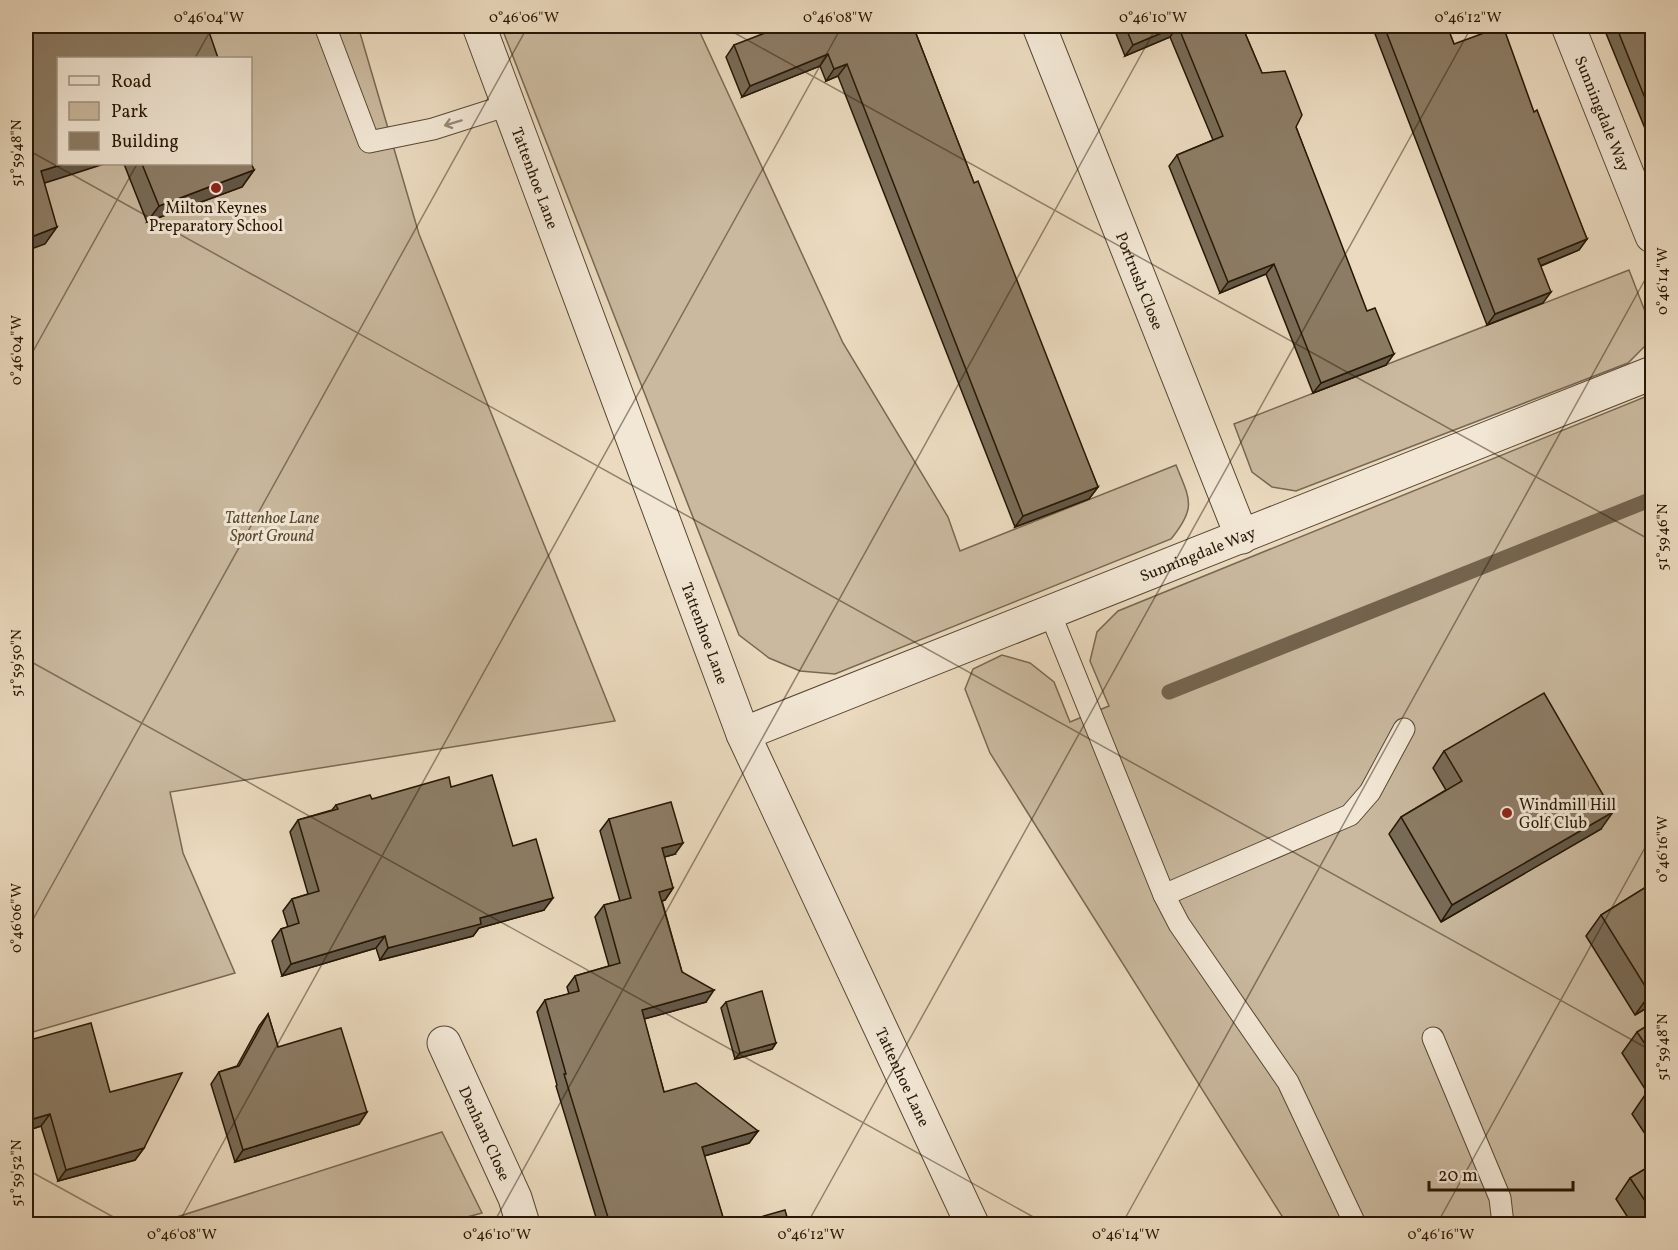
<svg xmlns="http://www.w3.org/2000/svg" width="1678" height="1250" viewBox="0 0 1678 1250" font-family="Vollkorn,serif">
	<rect width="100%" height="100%" fill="#ebdabf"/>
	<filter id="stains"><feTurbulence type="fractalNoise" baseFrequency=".00333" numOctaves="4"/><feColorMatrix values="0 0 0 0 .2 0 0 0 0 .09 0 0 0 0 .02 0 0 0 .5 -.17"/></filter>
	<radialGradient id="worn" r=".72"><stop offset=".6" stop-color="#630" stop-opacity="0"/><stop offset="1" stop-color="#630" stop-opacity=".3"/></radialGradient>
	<g fill="#cab99f" stroke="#786852" stroke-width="1.5" fill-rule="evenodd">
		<path d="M26 26H358L419 234 615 721 170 792 183 853 235 973 26 1034ZM58 58H250V164H58Z"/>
		<path d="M501 26H697L843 343 948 517 960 551 1176 465C1190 500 1197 507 1171 539L835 674 800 671 769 658 739 635Z"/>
		<polygon points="1629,270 1648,319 1646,345 1628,363 1296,491 1272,487 1252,472 1234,424"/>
		<polygon points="1652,394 1652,1224 1287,1224 990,753 965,689 973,669 1002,655 1030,663 1054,682 1070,722 1109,706 1090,661 1097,632 1118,611"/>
		<polygon points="442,1132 482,1213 441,1224 155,1224"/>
	</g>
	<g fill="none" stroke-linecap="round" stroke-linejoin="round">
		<polyline stroke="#74644e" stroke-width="15" points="1169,692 1652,499"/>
		<defs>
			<g id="service">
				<polyline points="325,26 369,142 433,129 508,105"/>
				<polyline points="1050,613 1164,895 1179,924 1288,1082 1355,1224"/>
				<polyline points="1164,895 1350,815 1370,792 1404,729"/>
				<polyline points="1433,1038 1500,1198 1503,1224"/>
			</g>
			<g id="minor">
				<path id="s1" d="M1039 26 1242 537"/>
				<path id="s2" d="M1568 26 1652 236"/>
				<path id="s3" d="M743 734 1652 373"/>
				<path id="s4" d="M444 1043 515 1198 523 1224"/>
			</g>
			<g id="tertiary">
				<path id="s5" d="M479 26 743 734 972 1224"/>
			</g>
		</defs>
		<use href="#service" stroke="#574833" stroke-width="23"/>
		<use href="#minor" stroke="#574833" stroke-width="35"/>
		<use href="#tertiary" stroke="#574833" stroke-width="35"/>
		<use href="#service" stroke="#f2e7d5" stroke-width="21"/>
		<use href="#minor" stroke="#f2e7d5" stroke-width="33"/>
		<use href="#tertiary" stroke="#f2e7d5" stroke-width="33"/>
	</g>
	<g fill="#786b57" stroke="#261704" stroke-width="1.5">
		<polygon points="913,26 974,183 1098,487 1089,499 1015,527 838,76 826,81 820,66 742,97 726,57 734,45"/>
		<polygon points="1113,26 1242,26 1262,73 1296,127 1386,365 1313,393 1266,274 1220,293 1169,166 1177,155 1213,140 1170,37 1125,56"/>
		<polygon points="1372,26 1447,26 1454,44 1534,112 1587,239 1579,250 1541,266 1543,303 1487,325"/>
		<polygon points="1603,26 1653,26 1653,148"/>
		<polygon points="124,164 250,164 254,170 242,187 147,222"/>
		<polygon points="1444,751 1601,829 1441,922 1389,834 1401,817 1446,790 1433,768"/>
		<polygon points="451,787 513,846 544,910 479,928 473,936 380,960 376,948 282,976 272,941 281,929 288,927 283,911 292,899 308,894 290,832 298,820 332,810 336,805"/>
		<polygon points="609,819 675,854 664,857 673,888 665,900 662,901 682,972 706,1002 644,1019 664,1092 758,1131 749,1143 704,1156 725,1224 598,1224 556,1086 557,1085 537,1012 545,1000 569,994 567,987 575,976 609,966 595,917 604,905 620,901 600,831"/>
		<polygon points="1646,887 1653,1004 1635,1015 1586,936 1601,915"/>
		<polygon points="726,1002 776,1043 772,1049 735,1059 721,1008"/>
		<polygon points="268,1014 278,1047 367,1112 359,1124 235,1162 211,1084 219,1072 237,1066 259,1026"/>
		<polygon points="1653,1022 1653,1146 1632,1114 1647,1092 1622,1053 1637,1032"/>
		<polygon points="26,1041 110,1092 144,1148 135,1160 58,1181 41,1126 26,1131"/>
		<polygon points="1653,1164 1653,1224 1632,1224 1616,1199 1630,1178"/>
	</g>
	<g fill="#625747" stroke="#261704" stroke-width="1.5">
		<polygon points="1178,26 1170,37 1125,56 1133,45"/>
		<polygon points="828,54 820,66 742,97 750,86"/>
		<polygon points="847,64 838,76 826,81 834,69"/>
		<polygon points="64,164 104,164 29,188 41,171"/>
		<polygon points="254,170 242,187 147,222 159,206"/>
		<polygon points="57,227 45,244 26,251 26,239"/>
		<polygon points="1587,239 1579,250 1530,270 1538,259"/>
		<polygon points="1274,264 1266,274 1220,293 1228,282"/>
		<polygon points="1551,292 1543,303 1487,325 1495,314"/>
		<polygon points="1394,354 1386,365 1313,393 1321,383"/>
		<polygon points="1098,487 1089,499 1015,527 1023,516"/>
		<polygon points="1613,812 1601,829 1441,922 1452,905"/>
		<polygon points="683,843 675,854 654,860 662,848"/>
		<polygon points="673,888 665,900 651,904 659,892"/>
		<polygon points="553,898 544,910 479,928 473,936 380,960 388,948 480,918"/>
		<polygon points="385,936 376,948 282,976 291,964"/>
		<polygon points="714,990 706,1002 633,1022 642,1010"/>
		<polygon points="1653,993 1653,1004 1635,1015 1650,994"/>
		<polygon points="776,1043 772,1049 735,1059 740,1053"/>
		<polygon points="367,1112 359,1124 235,1162 243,1150"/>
		<polygon points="50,1114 41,1126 26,1131 26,1121"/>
		<polygon points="758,1131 749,1143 694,1159 702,1147"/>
		<polygon points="144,1148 135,1160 58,1181 66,1170"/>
	</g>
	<g fill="#8c7c65" stroke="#261704" stroke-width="1.5">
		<polygon points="26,26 207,26 218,58 58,58 58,164 64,164 41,171 57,227 26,239"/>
		<polygon points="783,26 913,26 974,183 978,181 1098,487 1023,516 847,64 834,69 828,54 750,86 734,45"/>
		<polygon points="1125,26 1242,26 1262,73 1285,71 1302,115 1296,127 1331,217 1367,311 1375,308 1394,354 1321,383 1274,264 1228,282 1177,155 1223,136 1178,26 1133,45"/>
		<polygon points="1384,26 1447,26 1454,44 1503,26 1534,112 1537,110 1587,239 1538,259 1551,292 1495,314"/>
		<polygon points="1616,26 1653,26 1653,118"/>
		<polygon points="250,160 254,170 159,206 142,164 250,164"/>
		<polygon points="1544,693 1613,812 1452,905 1401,817 1462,781 1444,751"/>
		<polygon points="492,775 513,846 536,839 553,898 480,918 481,924 388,948 385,936 291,964 281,929 299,923 292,899 319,891 298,820 338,809 336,805 370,795 372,799 449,777 451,787"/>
		<polygon points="671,802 683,843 662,848 673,888 659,892 682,972 714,990 642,1010 664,1092 696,1083 758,1131 702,1147 725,1224 610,1224 564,1074 566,1074 545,1000 579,991 575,976 620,963 604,905 631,898 609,819"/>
		<polygon points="1646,887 1653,897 1653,993 1650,994 1601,915"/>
		<polygon points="762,991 776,1043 740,1053 726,1002"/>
		<polygon points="268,1014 278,1047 341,1028 367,1112 243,1150 219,1072 239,1066"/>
		<polygon points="1653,1022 1653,1056 1637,1032"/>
		<polygon points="91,1023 110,1092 182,1073 144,1148 66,1170 50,1114 26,1121 26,1041"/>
		<polygon points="1653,1089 1653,1101 1647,1093"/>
		<polygon points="1653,1164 1653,1213 1630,1178"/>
		<polygon points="785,1210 789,1224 736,1224"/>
	</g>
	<defs><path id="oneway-shaft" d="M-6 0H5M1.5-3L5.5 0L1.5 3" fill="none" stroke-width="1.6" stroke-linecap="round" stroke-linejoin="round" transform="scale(1.5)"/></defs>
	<use stroke="#968977" href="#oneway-shaft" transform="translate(453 123) rotate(163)"/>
	<path fill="none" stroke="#261704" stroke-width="1.5" stroke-opacity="0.45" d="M722 26 1652 541M1642 26 1652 31M195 58 213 26M26 149 1652 1051M26 364 137 164M26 659 1046 1224M26 932 528 26M26 1169 126 1224M178 1224 842 26M493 1224 1157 26M807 1224 1472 26M1122 1224 1652 267M1437 1224 1652 835"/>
	<g fill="#8f2418" stroke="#f2e7d5" stroke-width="2">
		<circle cx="216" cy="188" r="6"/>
		<circle cx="1507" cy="813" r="6"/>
	</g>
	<g text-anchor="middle" stroke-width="6" stroke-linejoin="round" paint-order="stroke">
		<g font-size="16" fill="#261704" stroke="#f2e7d5">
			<text dy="6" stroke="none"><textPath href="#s2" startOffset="94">Sunningdale Way</textPath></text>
			<text dy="6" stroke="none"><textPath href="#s5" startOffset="162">Tattenhoe Lane</textPath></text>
			<text dy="6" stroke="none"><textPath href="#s1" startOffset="274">Portrush Close</textPath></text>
			<text dy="6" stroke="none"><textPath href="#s3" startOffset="489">Sunningdale Way</textPath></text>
			<text dy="6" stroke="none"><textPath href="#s5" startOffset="648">Tattenhoe Lane</textPath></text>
			<text dy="6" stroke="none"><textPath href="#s5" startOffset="1134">Tattenhoe Lane</textPath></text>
			<text dy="6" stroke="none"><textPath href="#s4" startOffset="99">Denham Close</textPath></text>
		</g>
		<g font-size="16" fill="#261704" stroke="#f2e7d5">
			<text x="216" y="213">Milton Keynes<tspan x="216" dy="18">Preparatory School</tspan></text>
			<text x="1519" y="810" text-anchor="start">Windmill Hill<tspan x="1519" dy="18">Golf Club</tspan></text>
		</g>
		<g font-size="16" font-style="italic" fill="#574832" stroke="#f2e7d5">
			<text x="272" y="523">Tattenhoe Lane<tspan x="272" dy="18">Sport Ground</tspan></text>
		</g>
	</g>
	<rect width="1678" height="1250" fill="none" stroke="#ebdabf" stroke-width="66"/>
	<rect x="57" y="57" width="195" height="108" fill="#f2e7d5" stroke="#a09481" stroke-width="1.5"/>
	<rect x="69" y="76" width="30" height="9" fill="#f2e7d5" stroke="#a09481" stroke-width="1.5"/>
	<text x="111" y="87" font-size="18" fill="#261704">Road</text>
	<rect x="69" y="102" width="30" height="18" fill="#cab99f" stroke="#a09481" stroke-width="1.5"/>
	<text x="111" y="117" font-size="18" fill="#261704">Park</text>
	<rect x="69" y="132" width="30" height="18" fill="#8c7c65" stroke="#a09481" stroke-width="1.5"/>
	<text x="111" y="147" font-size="18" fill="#261704">Building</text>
	<path d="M1429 1181v9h144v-9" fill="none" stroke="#261704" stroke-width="3"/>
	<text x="1438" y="1181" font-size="18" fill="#261704" stroke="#f2e7d5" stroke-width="4.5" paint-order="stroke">20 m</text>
	<rect x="33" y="33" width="1612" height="1184" fill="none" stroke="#261704" stroke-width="2"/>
	<g font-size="15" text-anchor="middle" fill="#261704">
		<text x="209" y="22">0°46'04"W</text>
		<text x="524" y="22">0°46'06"W</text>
		<text x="838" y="22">0°46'08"W</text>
		<text x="1153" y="22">0°46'10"W</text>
		<text x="1468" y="22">0°46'12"W</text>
		<text transform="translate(16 153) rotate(-90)" y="5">51°59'48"N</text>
		<text transform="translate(1662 281) rotate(-90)" y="5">0°46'14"W</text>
		<text transform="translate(16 350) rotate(-90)" y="5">0°46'04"W</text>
		<text transform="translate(1662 537) rotate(-90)" y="5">51°59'46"N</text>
		<text transform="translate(16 663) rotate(-90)" y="5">51°59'50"N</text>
		<text transform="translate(1662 849) rotate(-90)" y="5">0°46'16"W</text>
		<text transform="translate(16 918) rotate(-90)" y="5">0°46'06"W</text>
		<text transform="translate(1662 1047) rotate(-90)" y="5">51°59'48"N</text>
		<text transform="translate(16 1173) rotate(-90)" y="5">51°59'52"N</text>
		<text x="182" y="1239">0°46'08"W</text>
		<text x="497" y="1239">0°46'10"W</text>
		<text x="811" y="1239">0°46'12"W</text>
		<text x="1126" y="1239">0°46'14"W</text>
		<text x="1441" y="1239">0°46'16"W</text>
	</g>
	<rect width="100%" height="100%" filter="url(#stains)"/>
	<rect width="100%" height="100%" fill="url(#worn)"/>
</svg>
